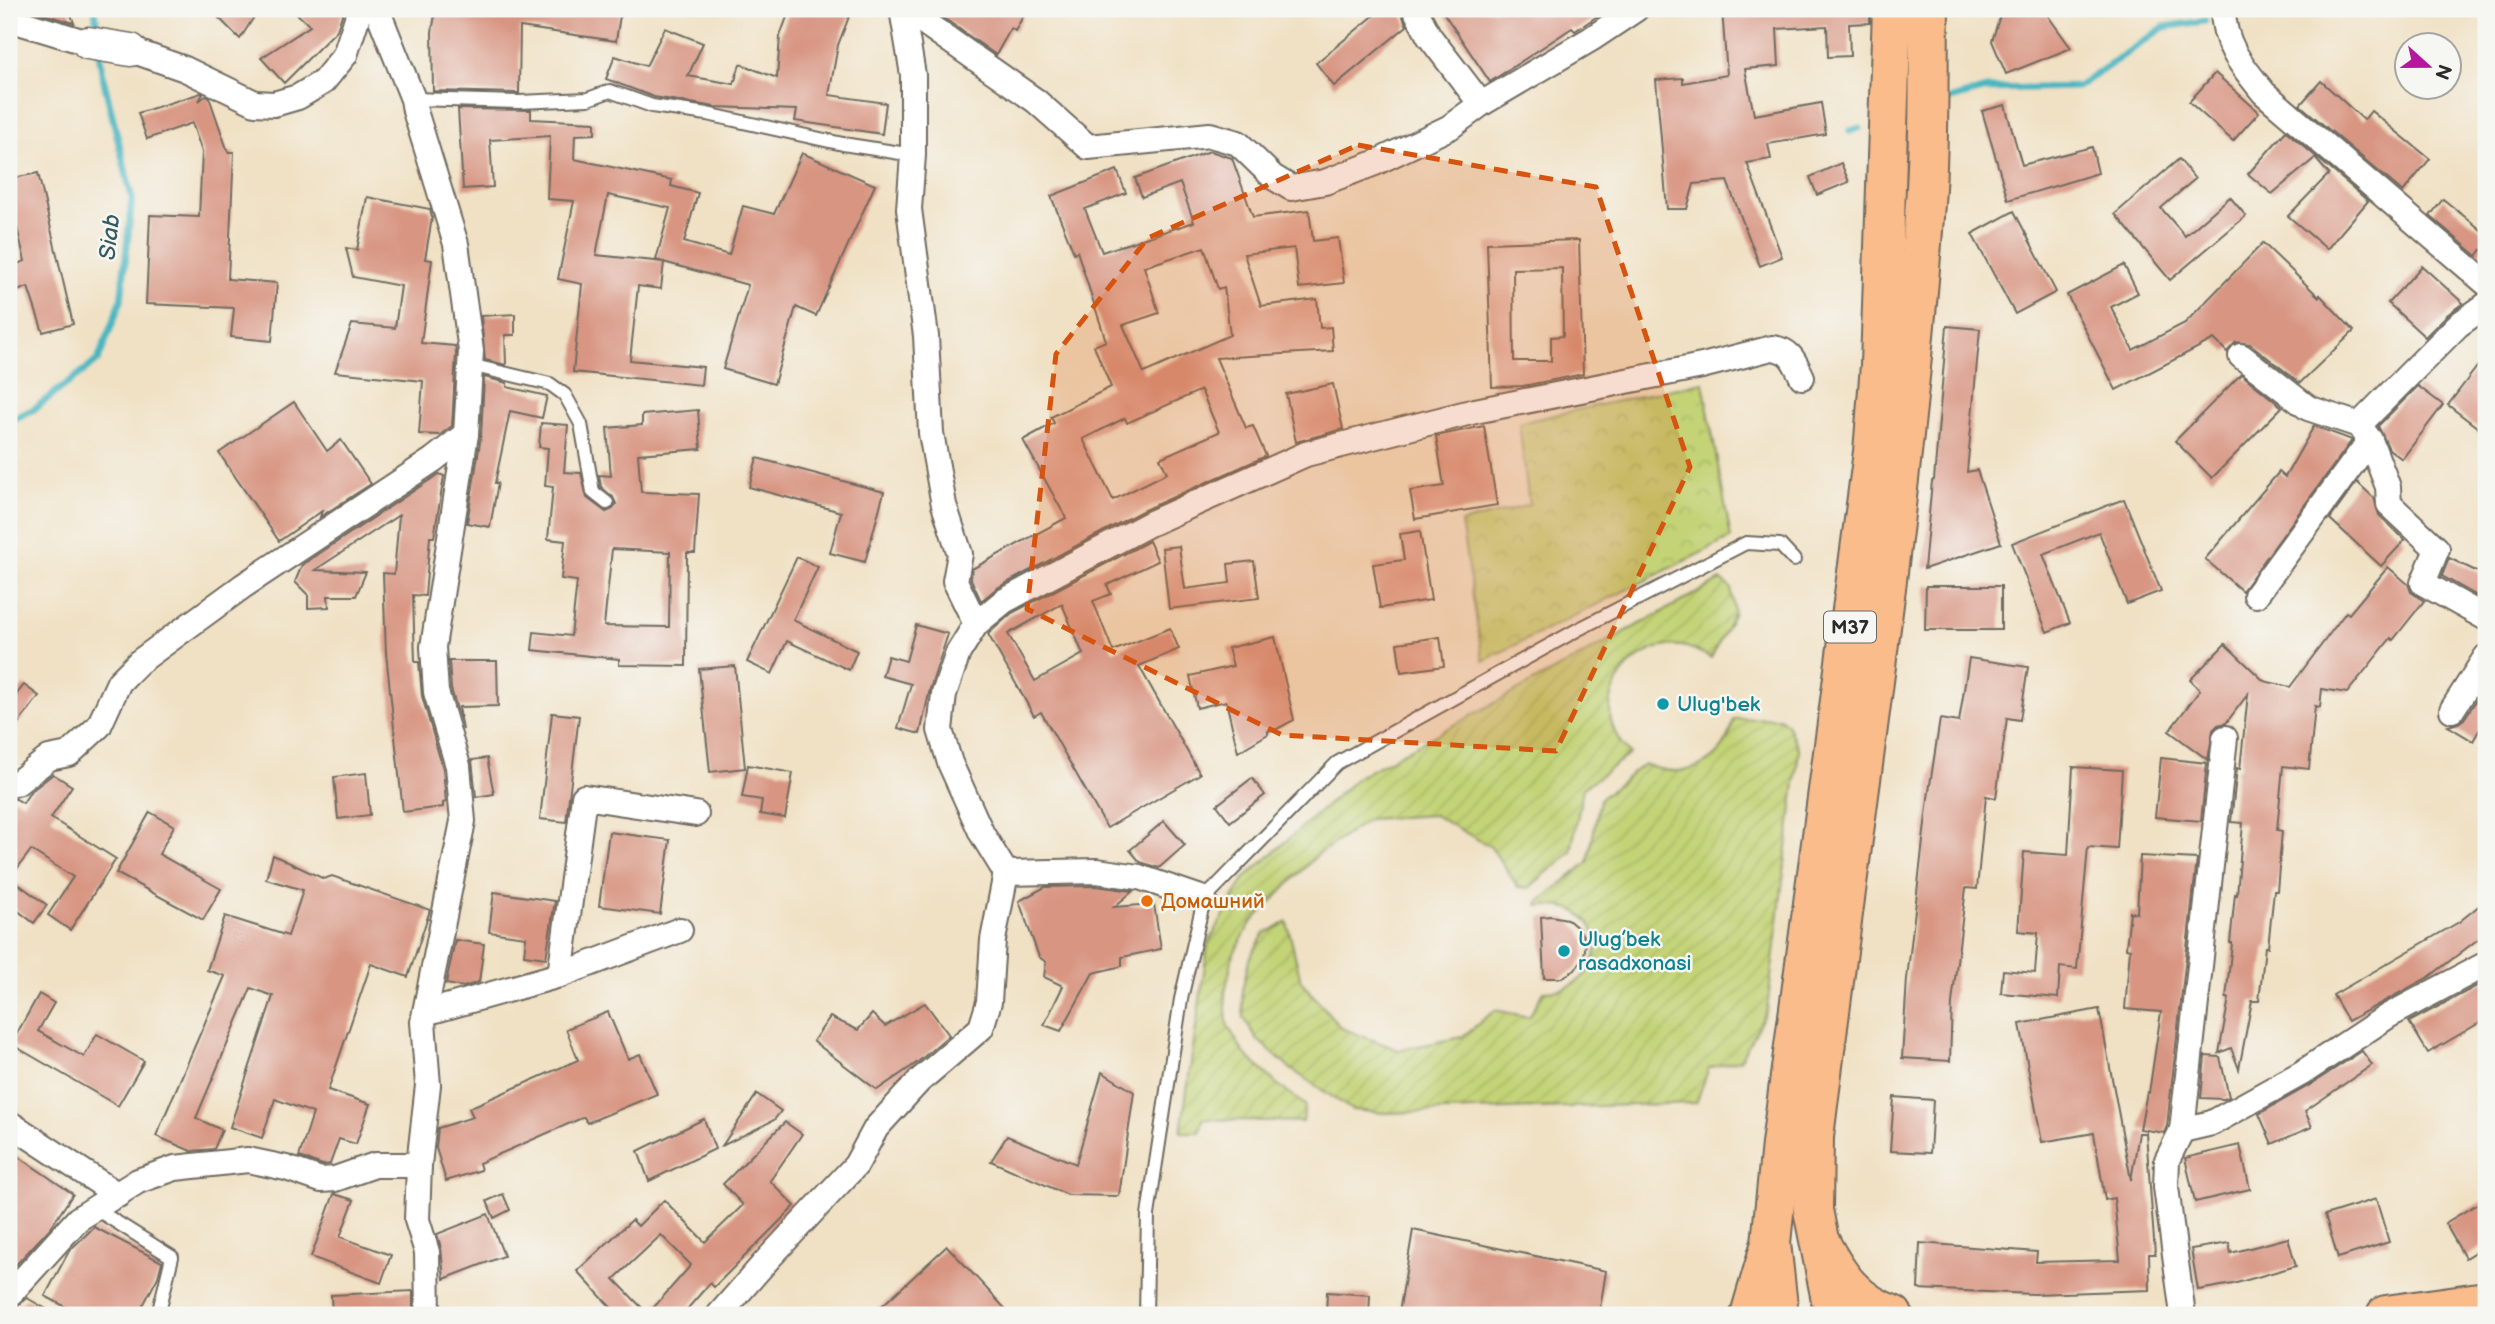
<svg xmlns="http://www.w3.org/2000/svg" width="2495" height="1324" viewBox="0 0 2495 1324" font-family="'Balsamiq Sans',sans-serif">
	<defs>
		<pattern id="park-crowns" width="20" height="18" patternUnits="userSpaceOnUse" patternTransform="scale(1.75)"><rect width="20" height="18" fill="#c3d376"/><path d="M2 6a3 3 0 1 1 6 0M12 15a3 3 0 1 1 6 0" fill="none" stroke="#a8b566"/></pattern>
		<pattern id="garden-furrows" width="10" height="10" patternUnits="userSpaceOnUse" patternTransform="scale(1.75)"><rect width="10" height="10" fill="#c3d376"/><path d="M-1 1l2-2M0 10L10 0M9 11l2-2" fill="none" stroke="#a8b566"/></pattern>
	</defs>
	<rect width="100%" height="100%" fill="#f6f6f2"/>
	<filter id="ink" filterUnits="userSpaceOnUse"><feTurbulence type="fractalNoise" baseFrequency=".0143" numOctaves="2"/><feDisplacementMap in="SourceGraphic" scale="14" xChannelSelector="R" yChannelSelector="G"/><feConvolveMatrix kernelMatrix="1 2 1 2 8 2 1 2 1" color-interpolation-filters="sRGB"/></filter>
	<filter id="wash" filterUnits="userSpaceOnUse"><feTurbulence type="fractalNoise" baseFrequency=".00686" numOctaves="4" result="noise"/><feDisplacementMap in="SourceGraphic" scale="28" xChannelSelector="R" yChannelSelector="G"/><feGaussianBlur stdDeviation="1.57" result="paint"/><feColorMatrix in="noise" values="0 0 0 0 0 0 0 0 0 0 0 0 0 0 0 0 0 1.4 0 .05"/><feComposite in="paint" operator="in"/></filter>
	<g filter="url(#wash)">
		<rect width="100%" height="100%" fill="#f0e1c4"/>
		<polygon fill="url(#park-crowns)" stroke="#777f50" stroke-width="2" points="1703,382 1731,538 1483,661 1461,523 1529,505 1519,423"/>
		<g fill="url(#garden-furrows)" stroke="#777f50" stroke-width="2">
			<path d="M1721 580 1731 588 1734 613 1711 658C1703 654 1694 649 1686 647 1648 638 1609 673 1610 711 1610 728 1619 742 1630 754L1583 788 1571 852 1529 888 1518 887 1491 847 1434 815 1369 819 1316 856 1251 923 1233 955 1225 992 1227 1024 1243 1052 1277 1084 1305 1105 1303 1122 1203 1119 1200 1132H1181L1208 944 1244 879 1358 777Z"/>
			<path d="M1780 718 1787 724 1799 750 1767 1010 1740 1060 1709 1068 1696 1103 1384 1113 1352 1110 1288 1067 1257 1039 1244 1018 1242 991 1249 959 1264 934 1287 922 1301 981 1341 1028 1399 1050 1462 1037 1495 1010 1529 1017 1544 991C1550 990 1559 991 1565 988 1601 975 1610 926 1571 909 1561 905 1549 906 1538 906V903L1588 862 1600 799 1644 764C1685 782 1725 764 1734 719Z"/>
		</g>
		<g fill="none" stroke-linecap="round" stroke-linejoin="round">
			<g stroke="#48b6c1" stroke-width="7">
				<polyline points="95,9 98,36"/>
				<polyline points="2241,13 2260,9"/>
				<polyline points="1941,102 1986,89 2078,87 2164,27 2205,21"/>
				<polyline points="1850,131 1859,128"/>
				<polyline points="9,421 34,409 98,360 121,301 132,198 102,73 99,51"/>
			</g>
		</g>
		<g id="blocks">
			<g fill="#d89582" fill-rule="evenodd">
				<polygon points="26,9 69,9 74,23"/>
				<polygon points="227,9 259,9 240,39 218,17"/>
				<polygon points="292,9 344,9 337,30 284,83 261,58 310,26"/>
				<polygon points="436,9 621,9 616,41 520,27 519,93 433,91 432,32"/>
				<polygon points="790,9 852,9 838,45 829,95 886,103 882,134 795,121 797,110 715,107 654,97 606,79 615,56 646,66 665,28 703,43 688,76 734,84 740,64 777,78 780,36"/>
				<polygon points="931,9 1027,9 1015,31 1011,28 996,55"/>
				<polygon points="1382,9 1400,9 1407,26 1334,86 1316,63"/>
				<polygon points="1441,9 1608,9 1575,31 1572,28 1490,82"/>
				<polygon points="1722,9 1870,9 1870,23 1849,24 1850,56 1828,57 1827,26 1777,29 1779,66 1745,69 1754,115 1821,103 1826,134 1768,144 1771,159 1747,163 1782,257 1760,266 1727,181 1694,184 1687,209 1667,209 1656,80 1683,78 1683,83 1727,75"/>
				<polygon points="2002,9 2043,9 2071,48 2006,74 1992,41"/>
				<polygon points="2215,73 2259,112 2233,141 2189,102"/>
				<polygon points="2321,81 2364,120 2371,111 2430,159 2403,192 2300,105"/>
				<polygon points="201,93 203,94 199,101 206,96 209,97 228,152 234,152 228,279 277,283 272,341 231,337 234,308 146,304 150,215 199,217 202,152 192,123 147,139 138,113"/>
				<polygon points="2005,105 2022,165 2092,147 2098,173 2008,200 1982,111"/>
				<polygon points="458,109 531,110 531,119 595,122 595,134 575,135 574,159 672,180 671,186 698,193 684,242 729,255 743,206 774,214 802,153 875,185 816,316 796,307 774,384 723,369 748,285 656,260 670,208 608,195 596,255 664,262 661,289 638,286 630,360 703,367 701,385 573,372 582,284 558,279 574,201 547,199 550,136 490,140 493,187 463,189"/>
				<polygon points="2286,131 2368,201 2327,249 2288,216 2329,174 2315,158 2272,194 2248,174"/>
				<path d="M1210 151 1232 158 1253 217 1309 210 1313 241 1338 238 1344 283 1299 288 1294 248 1244 254 1261 306 1317 299 1320 328 1331 327 1333 351 1216 358 1246 428 1253 426 1266 456 1142 511 997 588 981 601 971 579 972 569 1066 518 1023 440 1054 423 1051 417 1111 387 1094 346 1106 341 1077 251 1074 253 1051 196 1117 170 1126 193 1085 209 1102 252 1194 222 1180 183 1142 197 1135 178ZM1204 247 1218 289 1224 287 1230 335 1144 373 1123 325 1159 313 1144 267ZM1201 390 1219 432 1160 458 1167 473 1113 500 1083 439 1125 418 1127 423Z"/>
				<polygon points="2179,159 2195,179 2161,208 2185,236 2230,197 2246,216 2170,280 2115,214"/>
				<polygon points="1841,163 1849,182 1817,195 1810,177"/>
				<polygon points="38,173 73,324 43,332 28,287 9,294 9,267 25,261 9,194 9,179"/>
				<polygon points="367,197 430,209 432,218 425,259 432,260 421,343 455,346 456,352 452,426 440,435 419,434 423,381 335,372 352,324 395,328 401,286 353,277 346,248 357,250"/>
				<polygon points="2443,199 2486,234 2486,244 2477,256 2430,216"/>
				<polygon points="2014,211 2056,292 2015,314 1972,234"/>
				<path d="M1579 240 1583 374 1523 386 1492 387 1487 243ZM1562 268 1563 336 1551 337V361H1514L1513 269Z"/>
				<polygon points="2263,243 2319,297 2320,295 2354,331 2300,383 2250,344 2236,342 2227,352 2214,339 2116,390 2067,295 2124,265 2138,293 2111,307 2133,350 2185,323"/>
				<polygon points="2422,266 2463,303 2447,315 2425,337 2388,303"/>
				<polygon points="515,314 515,335 505,335 506,365 485,360 481,316"/>
				<polygon points="1947,326 1980,329 1967,472 1977,470 2001,543 1924,569 1932,481 1934,480"/>
				<polygon points="2486,355 2486,434 2448,405"/>
				<polygon points="2241,374 2282,407 2212,478 2175,441"/>
				<polygon points="484,377 507,383 507,387 547,396 542,418 510,411 495,483 498,483 490,527 467,523 481,436"/>
				<polygon points="1333,384 1343,429 1296,442 1286,394"/>
				<polygon points="2418,386 2443,405 2402,459 2389,449 2378,426"/>
				<polygon points="294,402 327,451 341,440 371,484 320,517 322,511 279,541 219,453"/>
				<path d="M698 410 701 449 638 454 641 492 699 494 695 553H687L686 666 619 665V659L532 650 534 632 571 636 577 581 561 579 565 541 548 539 553 487 545 486 548 448 539 447 541 423 568 425 564 472 581 473 587 498 606 512 613 509 616 504 613 497 601 487 599 475 611 476 607 428 642 425V415ZM612 549 670 552 669 627 604 626Z"/>
				<polygon points="1484,426 1497,505 1415,519 1410,491 1444,486 1436,436"/>
				<polygon points="2314,426 2352,440 2242,591 2205,559 2279,472 2285,477"/>
				<polygon points="757,458 884,492 865,562 830,553 841,512 749,487"/>
				<polygon points="439,474 444,476 434,537 430,537 425,596 413,595 415,662 419,662 422,696 443,769 446,802 443,803 443,807 403,812 386,653 383,573 394,574 399,515 315,570 366,572 356,596 328,596 329,607 308,608 308,595 295,582 302,565"/>
				<polygon points="2357,482 2374,498 2379,515 2405,540 2381,566 2330,519"/>
				<polygon points="2124,499 2161,591 2127,604 2099,532 2043,554 2070,623 2047,632 2012,543"/>
				<polygon points="1420,531 1431,600 1380,608 1373,564 1404,560 1400,534"/>
				<path d="M1149 541 1158 561 1107 585 1111 594 1093 601 1113 651 1170 628 1179 649 1139 666 1200 774 1107 828 1041 712 1034 716 988 634 1012 613ZM1062 604 1083 654 1035 681 1008 634Z"/>
				<polygon points="1179,546 1185,589 1230,583 1228,564 1254,561 1259,598 1169,609 1162,548"/>
				<polygon points="797,557 818,567 793,620 857,651 849,670 787,641 772,674 747,662"/>
				<polygon points="2449,558 2486,576 2486,601 2442,576"/>
				<polygon points="2388,567 2408,584 2411,592 2424,601 2393,640 2391,638 2347,693 2322,689 2320,707 2315,706 2309,769 2283,766 2277,830 2282,831 2277,891 2274,891 2268,947 2265,947 2259,1001 2252,1001 2239,1069 2231,1048 2219,1053 2229,998 2226,998 2232,943 2230,943 2235,894 2237,895 2243,823 2231,822 2237,768 2240,769 2248,694 2226,723 2218,725 2213,730 2208,760 2169,731 2200,690 2190,680 2225,644 2264,681 2290,687 2346,612 2349,614"/>
				<polygon points="1926,586 2001,586 2001,630 1925,630"/>
				<polygon points="916,625 948,634 930,689 920,734 898,728 911,684 882,676 888,656 906,661"/>
				<polygon points="1275,637 1294,720 1277,729 1268,731 1268,734 1238,752 1226,701 1197,708 1190,676 1233,666 1228,648"/>
				<polygon points="1440,637 1444,666 1401,672 1397,643"/>
				<polygon points="1969,658 2028,667 2020,720 2007,718 1996,798 1986,796 1977,889 1966,888 1952,1003 1950,1061 1902,1058 1907,979 1928,798 1940,719 1959,722"/>
				<polygon points="449,661 497,661 498,706 459,707 463,730 451,689"/>
				<polygon points="735,666 745,768 710,772 699,669"/>
				<polygon points="24,685 39,696 9,736 9,704"/>
				<polygon points="2481,693 2486,696 2486,718 2473,741 2448,726 2458,723 2464,719"/>
				<polygon points="552,713 579,716 566,822 540,819"/>
				<polygon points="487,758 494,794 476,797 472,760"/>
				<polygon points="2161,758 2207,763 2201,821 2155,817"/>
				<polygon points="748,765 793,773 785,818 760,814 762,800 742,797"/>
				<polygon points="2073,767 2122,770 2117,849 2088,847 2077,969 2060,967 2058,998 2001,993 2003,970 2035,973 2038,933 2018,931 2024,852 2068,855"/>
				<polygon points="366,773 370,815 338,819 334,777"/>
				<polygon points="53,774 72,786 51,818 116,859 70,930 48,915 73,877 31,850 10,878 47,905 34,923 9,904 9,799 16,799 23,803 30,792"/>
				<polygon points="1252,778 1265,795 1230,822 1217,805"/>
				<polygon points="150,812 174,826 159,854 221,889 203,920 116,873"/>
				<polygon points="1164,821 1185,845 1159,868 1140,862 1130,850"/>
				<polygon points="609,832 670,840 660,914 599,906"/>
				<polygon points="273,855 324,879 332,876 430,910 408,977 371,964 328,1090 370,1104 356,1144 339,1139 330,1164 323,1165 299,1157 313,1113 275,1099 262,1138 230,1127 273,996 251,988 196,1118 222,1130 214,1149 191,1151 156,1136 225,976 207,970 225,916 288,936 303,890 266,879"/>
				<polygon points="2140,856 2197,859 2167,1126 2164,1133 2140,1129 2147,1092 2149,1093 2161,1012 2125,1009 2130,949 2126,948 2130,912 2137,913"/>
				<polygon points="1096,886 1133,891 1114,907 1154,904 1161,949 1122,957 1122,966 1093,973 1061,1031 1044,1025 1063,986 1044,977 1046,962 1039,957 1019,901 1045,887"/>
				<polygon points="494,892 555,901 546,958 524,955 526,937 489,932"/>
				<polygon points="2486,900 2486,933 2429,977 2348,1021 2333,995 2459,922"/>
				<polygon points="1551,916 1567,919 1580,930 1586,942 1584,957 1575,970 1561,978 1544,978 1541,917"/>
				<polygon points="455,940 484,944 479,982 464,987 446,984"/>
				<polygon points="2486,981 2486,1019 2428,1053 2409,1022"/>
				<polygon points="39,994 54,1003 38,1031 84,1057 97,1034 144,1061 118,1106 11,1044"/>
				<polygon points="925,1003 949,1035 918,1062 877,1090 813,1041 830,1017 858,1030 872,1014 885,1026"/>
				<polygon points="2099,1009 2131,1180 2139,1133 2146,1133 2155,1254 2149,1254 2150,1290 2034,1294 1918,1289 1920,1243 2037,1252 2036,1262 2120,1260 2114,1198 2105,1200 2094,1133 2042,1142 2020,1024"/>
				<polygon points="608,1012 628,1059 640,1054 657,1094 587,1123 584,1117 479,1163 481,1170 446,1181 436,1148 438,1128 473,1117 469,1108 578,1060 566,1029"/>
				<polygon points="2362,1051 2372,1065 2305,1111 2312,1127 2272,1144 2259,1114 2310,1085"/>
				<polygon points="2205,1056 2220,1057 2229,1097 2224,1099 2201,1098"/>
				<polygon points="1102,1072 1134,1092 1119,1196 1068,1195 991,1161 1007,1136 1076,1164"/>
				<polygon points="757,1094 781,1111 774,1120 722,1146"/>
				<polygon points="1894,1097 1933,1100 1930,1153 1890,1151"/>
				<polygon points="704,1119 715,1149 649,1181 638,1151"/>
				<path d="M785 1122 802 1134 770 1181 795 1206 714 1287 710 1283 682 1315H618L577 1271 632 1220 638 1226 664 1200 705 1242 743 1205 723 1184ZM661 1235 691 1265 648 1314 614 1279Z"/>
				<polygon points="2240,1145 2250,1189 2195,1202 2185,1158"/>
				<polygon points="9,1150 73,1194 51,1227 14,1267 9,1263"/>
				<polygon points="334,1194 354,1200 340,1237 391,1255 381,1283 311,1257"/>
				<polygon points="503,1194 510,1210 494,1218 487,1201"/>
				<polygon points="2376,1199 2389,1242 2338,1258 2325,1215"/>
				<polygon points="2486,1199 2486,1245 2465,1258 2445,1223"/>
				<polygon points="488,1214 504,1256 444,1279 441,1248 437,1234"/>
				<polygon points="94,1227 162,1262 158,1277 138,1315 81,1315 45,1296 69,1251"/>
				<polygon points="1413,1230 1606,1271 1599,1315 1410,1315 1399,1313"/>
				<polygon points="2288,1238 2296,1266 2233,1284 2198,1290 2191,1249 2229,1243 2231,1253"/>
				<polygon points="947,1246 1011,1315 872,1315"/>
				<polygon points="413,1291 413,1315 332,1315 331,1295"/>
				<polygon points="1327,1292 1370,1295 1369,1315 1326,1315"/>
				<polygon points="27,1298 57,1315 9,1315 9,1309 19,1305"/>
			</g>
		</g>
	</g>
	<g filter="url(#ink)">
		<use href="#blocks" fill-opacity="0" stroke="#706b61" stroke-width="2"/>
		<g fill="none" stroke-linecap="round" stroke-linejoin="round">
			<defs>
				<g id="service">
					<polyline points="413,99 519,102 588,99 610,91 652,106 707,114 843,144 913,155"/>
					<polyline points="470,365 550,384 565,395 581,424 593,492 607,503"/>
					<polyline points="94,1208 172,1257 158,1315"/>
					<polyline points="1146,1315 1148,1215 1181,999 1204,899 1337,763 1577,630 1746,543 1780,545 1794,560"/>
				</g>
				<g id="minor">
					<polyline points="377,9 413,99 415,111 456,244 471,351 466,434 433,647 436,692 458,766 463,821 423,1022 428,1085 419,1165 417,1220 427,1252 428,1315"/>
					<polyline points="902,9 913,75 913,155 909,209 926,336 931,433 944,505 960,554 955,581 976,624"/>
					<polyline points="905,9 1036,101 1088,147 1210,135 1238,143 1273,177 1291,188 1325,182 1375,163 1450,127 1481,104 1591,39 1636,9"/>
					<polyline points="1415,9 1429,36 1481,104"/>
					<path d="M2223 9C2223 45 2243 67 2264 93L2486 283"/>
					<polyline points="9,19 88,43"/>
					<polyline points="131,50 185,69 255,103 274,104 298,97 323,82 345,55 360,9"/>
					<polyline points="2241,356 2308,408 2359,425"/>
					<polyline points="2370,440 2388,487 2389,504 2437,549 2423,583 2486,618"/>
					<polyline points="2256,595 2370,440 2359,425 2458,325 2486,305"/>
					<polyline points="2452,710 2486,657"/>
					<polyline points="9,785 17,783 49,758 69,754 99,726 119,682 139,662 243,586 433,460 466,434"/>
					<polyline points="1006,873 1097,871 1139,877 1204,899"/>
					<polyline points="560,975 584,797 696,814"/>
					<polyline points="425,1013 560,975 680,930"/>
					<polyline points="9,1123 118,1195"/>
					<polyline points="2182,1130 2212,1123 2302,1073 2388,1016 2486,964"/>
					<polyline points="9,1295 78,1219 138,1181 175,1168 248,1160 286,1168 321,1180 335,1179 375,1165 419,1165"/>
					<path d="M719 1315 768 1259 856 1165 876 1128 919 1081 981 1028 989 1002 993 940 1006 873 982 834 950 763 940 730 944 694 958 653 976 624 1004 601 1149 524 1306 454 1475 411 1702 366 1772 348C1791 350 1794 361 1802 377"/>
					<polyline points="2183,1315 2166,1187 2167,1160 2182,1130 2225,738"/>
				</g>
				<polyline id="tertiary" points="88,43 131,50"/>
				<g id="primary">
					<polyline points="1779,1315 1771,1243 1781,1144 1873,452 1880,365 1892,9"/>
					<path d="M1834 1315 1813 1210 1814 1137C1852 826 1903 516 1925 203 1930 139 1928 73 1929 9"/>
				</g>
				<g id="trunk">
					<path d="M1820 1242C1838 1276 1855 1302 1893 1315"/>
					<polyline points="1750,1315 1771,1243"/>
					<polyline points="2386,1315 2486,1301"/>
				</g>
			</defs>
			<use href="#service" stroke="#706b61" stroke-width="16"/>
			<use href="#minor" stroke="#706b61" stroke-width="28"/>
			<use href="#tertiary" stroke="#706b61" stroke-width="35"/>
			<use href="#primary" stroke="#706b61" stroke-width="42"/>
			<use href="#trunk" stroke="#706b61" stroke-width="42"/>
			<use href="#service" stroke="#fff" stroke-width="12"/>
			<use href="#minor" stroke="#fff" stroke-width="24"/>
			<use href="#tertiary" stroke="#fff" stroke-width="32"/>
			<use href="#primary" stroke="#fabc8b" stroke-width="38"/>
			<use href="#trunk" stroke="#fabc8b" stroke-width="38"/>
		</g>
	</g>
	<path fill="#d5540f" fill-opacity="0.2" stroke="#d5540f" stroke-width="5" stroke-dasharray="14 9" stroke-linejoin="round" d="M1358 145 1596 187 1690 467 1556 751 1282 735 1027 609 1056 354 1148 238Z"/>
	<g fill="#0f9aa8" stroke="#f6f6f2" stroke-width="2.5">
		<circle cx="1663" cy="704" r="7"/>
		<circle cx="1564" cy="951" r="7"/>
	</g>
	<circle fill="#e8710a" stroke="#f6f6f2" stroke-width="2.5" cx="1147" cy="901" r="7"/>
	<g text-anchor="middle" stroke-width="5" stroke-linejoin="round" paint-order="stroke">
		<rect fill="#f6f6f2" stroke="#686867" stroke-width="2" x="1824" y="611.5" width="52" height="31" rx="5"/>
		<g font-size="19" font-weight="bold" fill="#2b2b2b">
			<text x="1850" y="634">M37</text>
		</g>
		<g font-size="21" fill="#0d838f" stroke="#f6f6f2" text-anchor="start">
			<text x="1677" y="711">Ulug'bek</text>
			<text x="1578" y="946">Ulug’bek<tspan x="1578" dy="24">rasadxonasi</tspan></text>
		</g>
		<g font-size="21" fill="#c56008" stroke="#f6f6f2" text-anchor="start">
			<text x="1161" y="908">Домашний</text>
		</g>
		<g font-size="23" font-style="italic" fill="#355c60" stroke="#f6f6f2">
			<text transform="translate(109 237) rotate(-84)" y="8">Siab</text>
		</g>
	</g>
	<rect width="2495" height="1324" fill="none" stroke="#f6f6f2" stroke-width="35"/>
	<g transform="translate(2428 66) rotate(111)"><circle r="33" fill="#f6f6f2" stroke="#a5a5a2" stroke-width="2"/>
	<path d="M0-5L12 26L0 18L-12 26Z" fill="#b5179e"/>
	<text y="-10" font-size="19" font-weight="bold" text-anchor="middle" fill="#2b2b2b">N</text>
	</g>
</svg>
